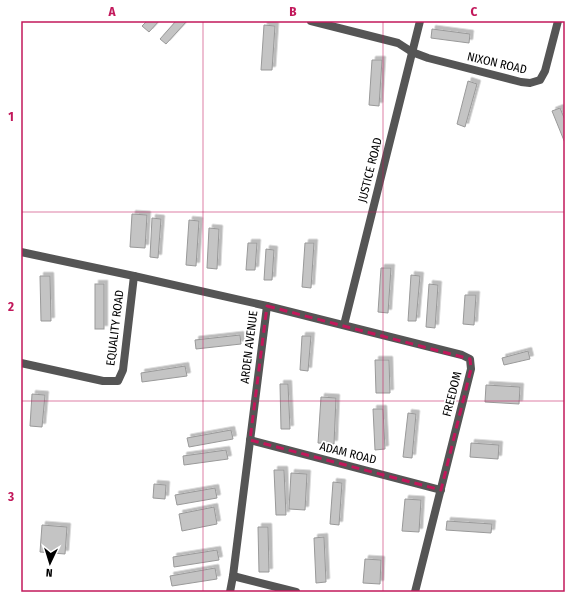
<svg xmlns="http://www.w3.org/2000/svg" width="586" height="613" viewBox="0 0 586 613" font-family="'Fira Sans Condensed',sans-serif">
	<defs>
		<filter id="shadow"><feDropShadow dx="3.5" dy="-3.5" stdDeviation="0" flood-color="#0004"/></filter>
	</defs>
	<rect width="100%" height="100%" fill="#fff"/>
	<g fill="#c4c4c4" stroke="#999" filter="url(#shadow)">
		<polygon points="147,21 159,21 149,32 142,26"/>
		<polygon points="176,21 187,21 166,44 160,39"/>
		<polygon points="264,25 275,26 272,70 261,70"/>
		<polygon points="432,29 470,34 469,43 431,38"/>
		<polygon points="372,60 382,60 379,106 369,105"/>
		<polygon points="468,81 477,84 465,127 457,124"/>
		<polygon points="560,108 565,120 565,143 552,111"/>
		<polygon points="132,214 147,215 145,248 130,247"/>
		<polygon points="152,218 161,219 158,258 150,257"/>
		<polygon points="189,220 199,221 196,266 186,265"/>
		<polygon points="209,228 219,229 217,269 207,268"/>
		<polygon points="248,243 257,243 255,270 246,270"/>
		<polygon points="305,243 314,243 311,288 302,287"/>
		<polygon points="266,249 274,250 272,280 264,280"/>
		<polygon points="381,268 391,268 388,313 378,312"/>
		<polygon points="411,275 420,276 416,321 408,321"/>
		<polygon points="40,276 50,276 51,321 41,321"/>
		<rect x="95" y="284" width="9" height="45"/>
		<polygon points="429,284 438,285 435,328 426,327"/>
		<polygon points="465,295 476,295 474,325 463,324"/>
		<polygon points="240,335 241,344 196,349 195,340"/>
		<polygon points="302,336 311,336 308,371 300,370"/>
		<polygon points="528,351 530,359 504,365 502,358"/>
		<polygon points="375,360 389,360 390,393 376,393"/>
		<polygon points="185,366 187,376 142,382 141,373"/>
		<polygon points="280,384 288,384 290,429 281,429"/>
		<polygon points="486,385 520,387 519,404 485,402"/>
		<polygon points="32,394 45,395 42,427 30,426"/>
		<polygon points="321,397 336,398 334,444 318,443"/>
		<polygon points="373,409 383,409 385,449 375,450"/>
		<polygon points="408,413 416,414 412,458 403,457"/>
		<polygon points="231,430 233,439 189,447 187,438"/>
		<polygon points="471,443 499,445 498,459 470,457"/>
		<polygon points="226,450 228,459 184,465 183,456"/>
		<polygon points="274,470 284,470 286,515 276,515"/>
		<polygon points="291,473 307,474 305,510 289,509"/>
		<polygon points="333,482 342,483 339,525 330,524"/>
		<polygon points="154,484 166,485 165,499 153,498"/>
		<polygon points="215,488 217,498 177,505 175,495"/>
		<polygon points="405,499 421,500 419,532 402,531"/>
		<polygon points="214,507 217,524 182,531 179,514"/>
		<polygon points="447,521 492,524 491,533 446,530"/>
		<polygon points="42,525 67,527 65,554 40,552"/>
		<polygon points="258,527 268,527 269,572 259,572"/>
		<polygon points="324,537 326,582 316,583 314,538"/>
		<polygon points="217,550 219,560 174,567 173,557"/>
		<polygon points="365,559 381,560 380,584 363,583"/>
		<polygon points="215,568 217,579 172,586 170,576"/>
	</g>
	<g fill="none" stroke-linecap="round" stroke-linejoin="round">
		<g stroke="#555" stroke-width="8">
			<polyline points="311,21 398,43 412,52 428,58 521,82 530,83 540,80 545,71 558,21"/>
			<polyline points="21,252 134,276 267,306 462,355 470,359 471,369 415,592"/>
			<polyline points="344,325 420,21"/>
			<polyline points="21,363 103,381 118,381 123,370 134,276"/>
			<polyline points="250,440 441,490"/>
			<polyline points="233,576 296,592"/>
			<polyline points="230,592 233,576 267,306"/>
		</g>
	</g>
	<path fill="none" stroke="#c2185b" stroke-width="3" stroke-dasharray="8 5" stroke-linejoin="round" d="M267 306 470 359 471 369 441 490 250 440Z"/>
	<path fill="none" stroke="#c2185b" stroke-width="1" stroke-opacity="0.55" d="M203 21V592M383 21V592M21 212H565M21 401H565"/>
	<g text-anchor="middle" stroke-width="3.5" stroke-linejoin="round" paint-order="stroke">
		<g font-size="12" fill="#000" stroke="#fff">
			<text transform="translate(497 63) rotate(13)" y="4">NIXON ROAD</text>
			<text transform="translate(370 170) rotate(-76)" y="4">JUSTICE ROAD</text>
			<text transform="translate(115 328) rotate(-83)" y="4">EQUALITY ROAD</text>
			<text transform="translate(249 347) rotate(-83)" y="4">ARDEN AVENUE</text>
			<text transform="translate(452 394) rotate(-76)" y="4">FREEDOM</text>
			<text transform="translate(348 453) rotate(14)" y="4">ADAM ROAD</text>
		</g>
	</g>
	<rect width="586" height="613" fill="none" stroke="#ffffff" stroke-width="44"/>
	<g transform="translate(50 563) rotate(184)" stroke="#ffffff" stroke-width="3" paint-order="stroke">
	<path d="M0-3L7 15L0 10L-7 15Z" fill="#000000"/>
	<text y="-6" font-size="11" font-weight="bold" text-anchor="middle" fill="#000000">N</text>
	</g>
	<rect x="22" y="22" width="542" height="569" fill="none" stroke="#c2185b" stroke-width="1.5"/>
	<g font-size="13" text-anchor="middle" font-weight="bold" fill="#c2185b">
		<text x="112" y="16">A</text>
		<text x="293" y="16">B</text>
		<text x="474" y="16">C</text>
		<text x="11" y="121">1</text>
		<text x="11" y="311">2</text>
		<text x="11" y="501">3</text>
	</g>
</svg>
